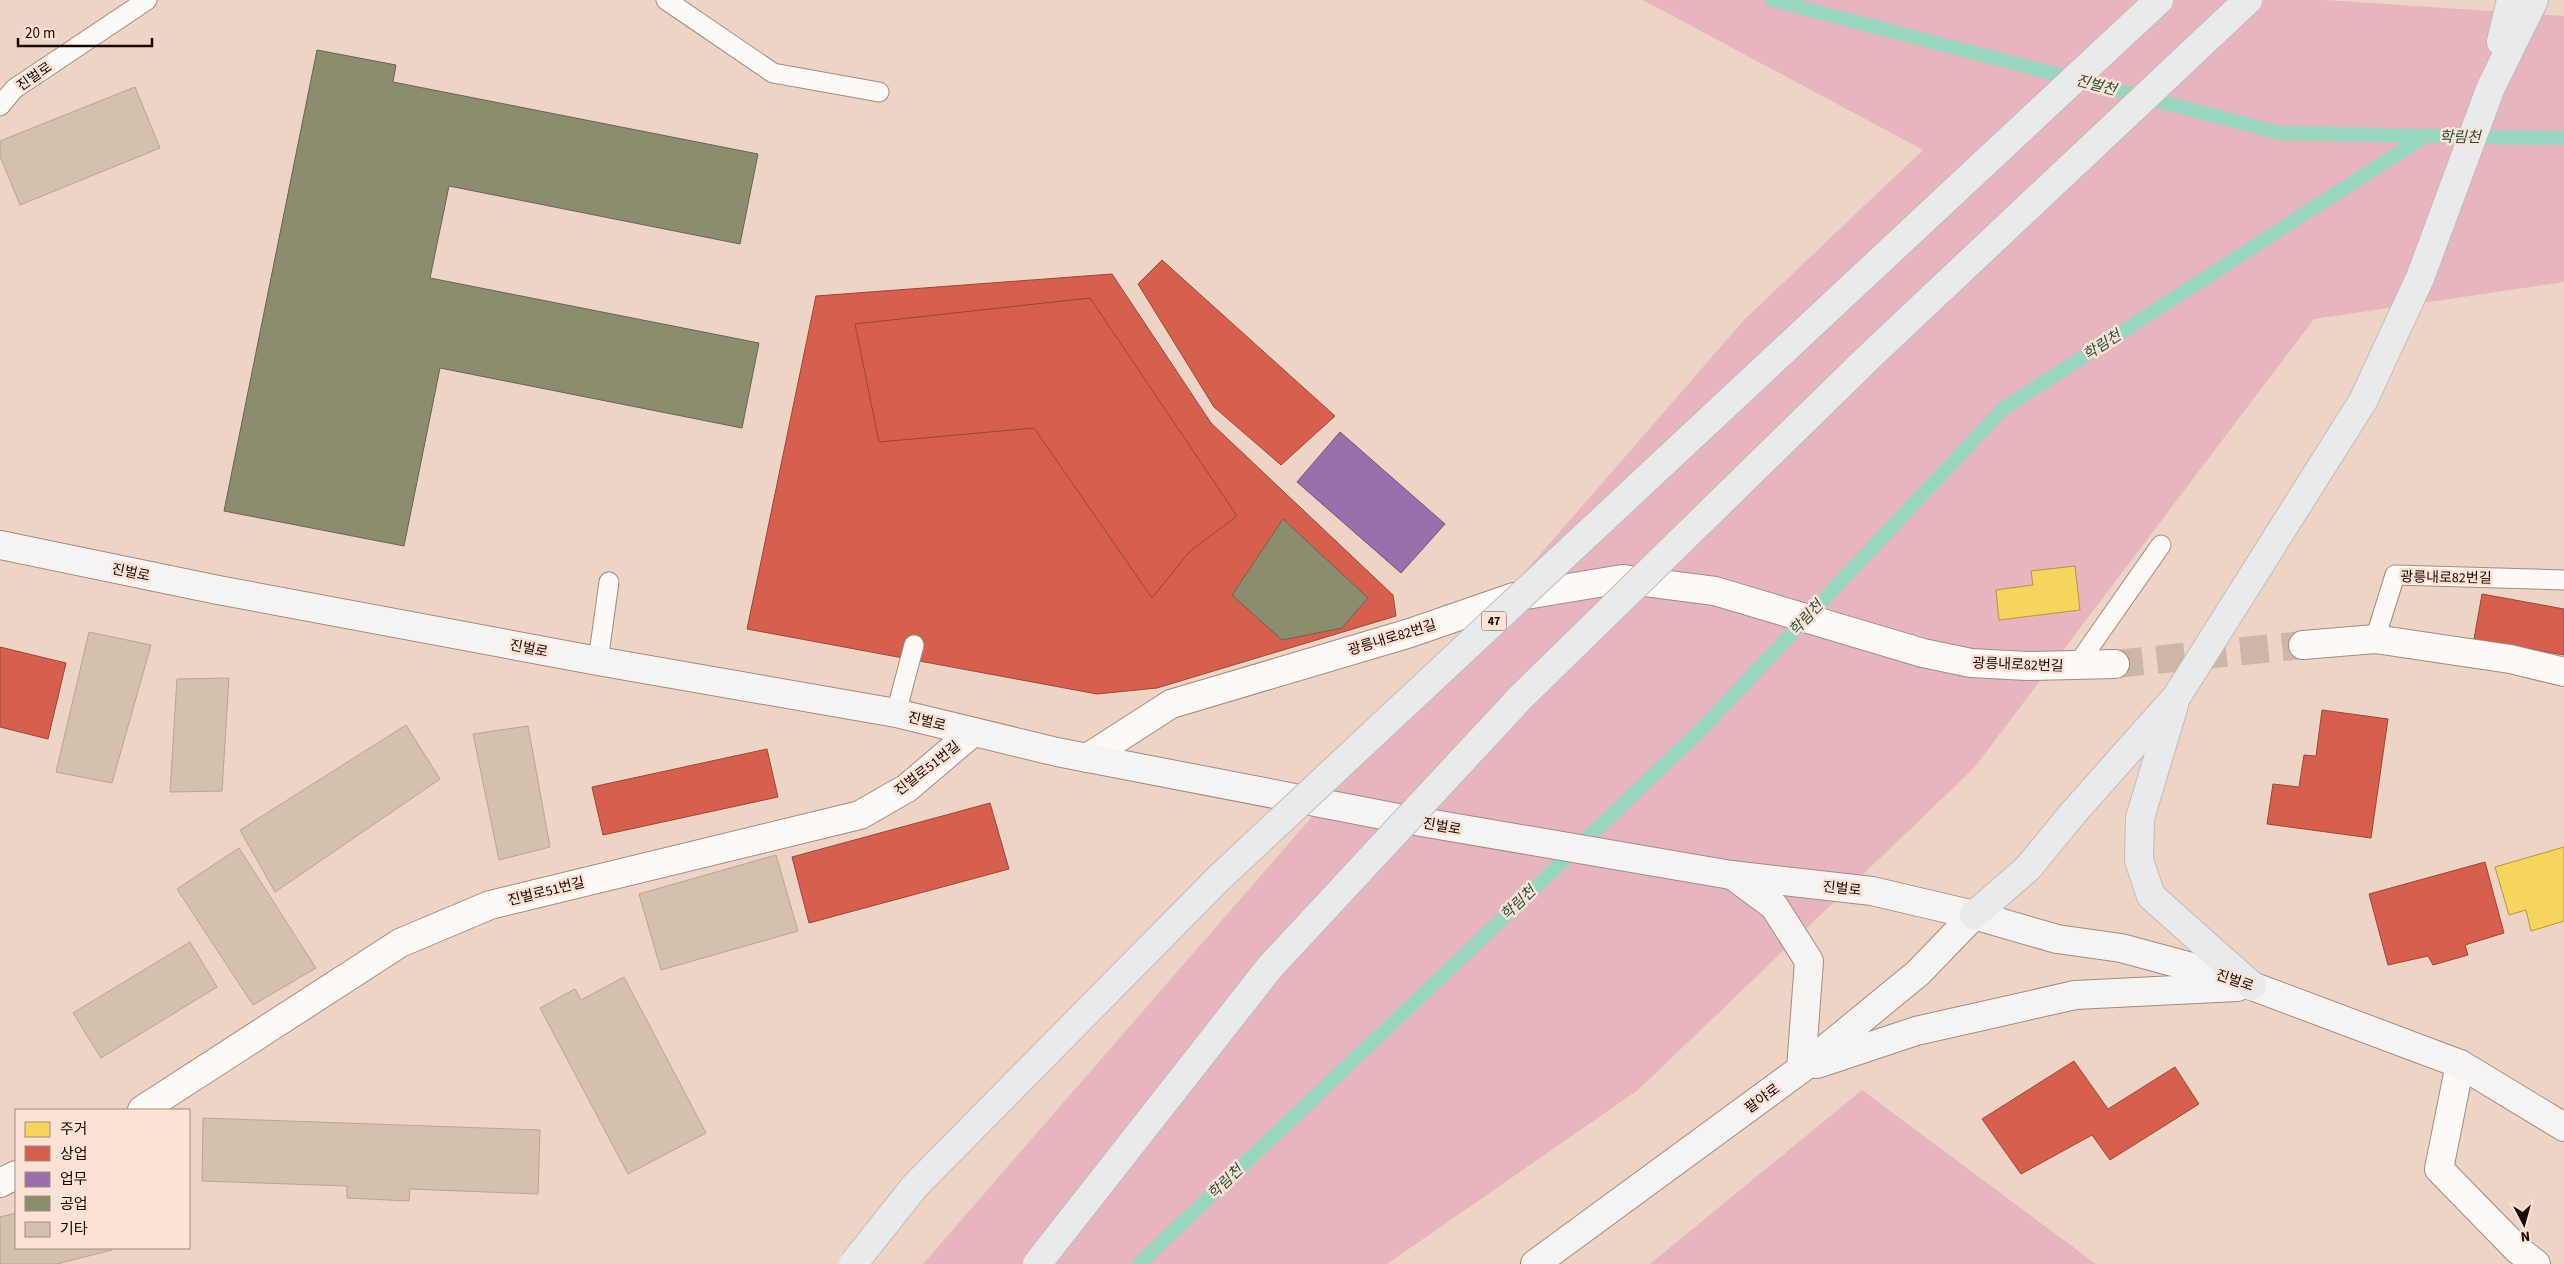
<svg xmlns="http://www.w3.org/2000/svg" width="2564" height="1264" viewBox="0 0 2564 1264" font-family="'Source Sans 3','Noto Sans KR',sans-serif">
	<rect width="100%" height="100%" fill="#edd4c5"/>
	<g fill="#e6b5bd">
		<polygon points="1643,0 2325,0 2564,16 2564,282 2314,319 1974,768 1638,1090 1387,1264 923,1264 1744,320 1923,150"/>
		<polygon points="1862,1090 2096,1264 1650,1264"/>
	</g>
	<g fill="#f6d55c" stroke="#b49740">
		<polygon points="2075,566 2080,610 1999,620 1996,590 2033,585 2031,571"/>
		<polygon points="2564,847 2564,921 2531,931 2526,910 2509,915 2495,867"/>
	</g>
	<g fill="#d6604d" stroke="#9d4536">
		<polygon points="1162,260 1335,416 1281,465 1214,407 1138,284"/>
		<polygon points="1112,274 1211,423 1393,595 1396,616 1157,688 1097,694 747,629 816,296"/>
		<polygon points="1090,298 1237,516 1190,551 1152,598 1034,428 879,442 855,324"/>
		<polygon points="2482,594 2564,609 2564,655 2474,639"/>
		<polygon points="0,647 66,663 48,739 0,727"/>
		<polygon points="2322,710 2388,719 2371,838 2267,824 2273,784 2299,787 2304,755 2316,756"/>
		<polygon points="767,749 778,797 603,835 592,787"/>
		<polygon points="990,803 1009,869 809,923 792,857"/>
		<polygon points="2485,862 2504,933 2465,945 2468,955 2433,965 2428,956 2388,965 2369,894"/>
		<polygon points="2074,1061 2108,1109 2175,1067 2199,1104 2110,1160 2092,1135 2021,1174 1982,1119"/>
	</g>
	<polygon fill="#9970ab" stroke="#735078" points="1340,432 1445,524 1401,573 1297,482"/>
	<g fill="#8c8c6e" stroke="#6a644d">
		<polygon points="317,50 396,65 393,82 758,154 740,244 449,186 430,278 759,343 742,428 440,368 404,546 224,511"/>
		<polygon points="1283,519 1368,598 1342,628 1282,640 1232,595"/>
	</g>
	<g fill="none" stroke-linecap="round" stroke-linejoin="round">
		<g stroke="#99d6bf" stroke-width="14">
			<polyline points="1772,0 2280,133 2425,136"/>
			<polyline points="1139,1264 1701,730 2004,408 2425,136 2564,138"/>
		</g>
	</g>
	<g fill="#d5c0ad" stroke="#b7a494">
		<polygon points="135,87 160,148 20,205 0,156 0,141"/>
		<polygon points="89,632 151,645 112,783 56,772"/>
		<polygon points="229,678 222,791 170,792 177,679"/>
		<polygon points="406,725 440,779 275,892 240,830"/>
		<polygon points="528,726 550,847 499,860 473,734"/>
		<polygon points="239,848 316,968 253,1005 177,889"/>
		<polygon points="776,855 798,931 661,970 639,894"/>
		<polygon points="190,942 217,987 101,1058 73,1013"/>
		<polygon points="624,977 706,1133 628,1174 540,1008 575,989 581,1000"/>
		<polygon points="203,1118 540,1130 538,1194 410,1189 409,1201 347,1198 347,1186 202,1181"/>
		<polygon points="16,1213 16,1248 112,1248 112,1250 57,1264 0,1264 0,1217"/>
	</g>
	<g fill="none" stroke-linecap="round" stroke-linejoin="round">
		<polyline stroke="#cdb5a7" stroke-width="28" stroke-dasharray="28 14" stroke-linecap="butt" points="2115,664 2303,645"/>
		<defs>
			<g id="lane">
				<polyline points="666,0 773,73 879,92"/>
				<polyline points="0,106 14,89 147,0"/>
				<polyline points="2375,639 2395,575 2564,580"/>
				<polyline points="598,661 609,582"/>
				<polyline points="2077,665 2161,545"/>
				<polyline points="896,713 914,645"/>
			</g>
			<g id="street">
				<polyline points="2303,645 2375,639 2510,659 2564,672"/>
				<polyline points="1087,758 1171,704 1410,633 1514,597 1622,579 1715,591 1923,653 1971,663 2027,666 2115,664"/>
				<polyline points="2460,1064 2439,1169 2517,1249 2536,1264"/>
				<polyline points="142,1110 400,943 490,905 860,815 907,788 973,732"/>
				<polyline points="0,1183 16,1175"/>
			</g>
			<g id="secondary">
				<polyline points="0,545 218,590 598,661 896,713 1057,752 1398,818 1731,875 1872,891 1974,915 2057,939 2121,948 2210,972 2252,986 2460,1064 2564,1127"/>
				<polyline points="1732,875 1774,906 1809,961 1801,1069"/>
				<polyline points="1817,1064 1916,1031 2075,995 2237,987"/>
				<polyline points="1535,1264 1801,1069 1918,973 1974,915"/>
			</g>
			<g id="highway">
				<polyline points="2501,42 2511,0"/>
				<polyline points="2174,705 2140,818 2139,860 2151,896 2252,986"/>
				<polyline points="1974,915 2028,868 2074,812 2177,696 2363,401 2420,278 2491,87 2534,0"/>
			</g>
		</defs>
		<use href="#lane" stroke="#a18c80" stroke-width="21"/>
		<use href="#street" stroke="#a18c80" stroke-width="30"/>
		<use href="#secondary" stroke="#a18c80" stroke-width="30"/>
		<use href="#highway" stroke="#c6bab3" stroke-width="30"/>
		<polyline stroke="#ddd4cf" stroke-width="3" stroke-dasharray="1 4" stroke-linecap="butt" points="1595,0 1678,47 1854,133"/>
		<use href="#lane" stroke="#fcf9f6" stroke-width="19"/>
		<use href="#street" stroke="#fcf9f6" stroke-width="28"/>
		<use href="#secondary" stroke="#f6f4f3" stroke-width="28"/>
		<use href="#highway" stroke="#e9eaeb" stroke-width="28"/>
		<defs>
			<g id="highway-bridge">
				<polyline points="853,1264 915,1186 1219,878 2159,0"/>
				<polyline points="1037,1264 1270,967 1521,697 1870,356 2248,0"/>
			</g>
		</defs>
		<use href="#highway-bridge" stroke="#c6bab3" stroke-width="30" stroke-linecap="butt"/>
		<use href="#highway-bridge" stroke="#e9eaeb" stroke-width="28"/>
	</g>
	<g text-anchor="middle" stroke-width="5" stroke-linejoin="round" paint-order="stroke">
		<rect fill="#fae3d5" stroke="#5c4940" stroke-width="1" x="1481.5" y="611.5" width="25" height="19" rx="4"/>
		<g font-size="12" font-weight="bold" fill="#190700">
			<text x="1494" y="625">47</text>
		</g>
		<g font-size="14" fill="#190700" stroke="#fae3d5">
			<text transform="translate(34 76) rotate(-35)" y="5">진벌로</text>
			<text transform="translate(131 572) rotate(12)" y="5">진벌로</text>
			<text transform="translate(2446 577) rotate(1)" y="5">광릉내로82번길</text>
			<text transform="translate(1392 637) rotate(-17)" y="5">광릉내로82번길</text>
			<text transform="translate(529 648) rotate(11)" y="5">진벌로</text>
			<text transform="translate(2018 664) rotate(2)" y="5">광릉내로82번길</text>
			<text transform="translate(927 721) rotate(14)" y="5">진벌로</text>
			<text transform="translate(927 768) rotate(-38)" y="5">진벌로51번길</text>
			<text transform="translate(1442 826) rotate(10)" y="5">진벌로</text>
			<text transform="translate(1842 888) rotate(6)" y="5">진벌로</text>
			<text transform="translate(546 891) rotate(-14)" y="5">진벌로51번길</text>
			<text transform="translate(2235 980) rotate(19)" y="5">진벌로</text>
			<text transform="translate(1762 1098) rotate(-36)" y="5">팔야로</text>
		</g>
		<g font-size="15" font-style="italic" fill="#265145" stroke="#fae3d5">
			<text transform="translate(2096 85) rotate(15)" y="5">진벌천</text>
			<text transform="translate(2460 137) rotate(1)" y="5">학림천</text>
			<text transform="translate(2102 345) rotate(-33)" y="5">학림천</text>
			<text transform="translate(1806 618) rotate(-47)" y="5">학림천</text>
			<text transform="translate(1518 903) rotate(-44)" y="5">학림천</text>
			<text transform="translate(1225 1182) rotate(-44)" y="5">학림천</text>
		</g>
	</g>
	<rect x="15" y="1109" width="175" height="140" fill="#fae3d5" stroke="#a08b80"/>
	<rect x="25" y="1122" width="25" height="15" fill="#f6d55c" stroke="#a08b80"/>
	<text x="60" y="1134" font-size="15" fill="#190700">주거</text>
	<rect x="25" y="1146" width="25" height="15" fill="#d6604d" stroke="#a08b80"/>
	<text x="60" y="1159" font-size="15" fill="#190700">상업</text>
	<rect x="25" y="1172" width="25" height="15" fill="#9970ab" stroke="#a08b80"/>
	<text x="60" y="1184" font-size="15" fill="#190700">업무</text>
	<rect x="25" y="1196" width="25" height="15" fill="#8c8c6e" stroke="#a08b80"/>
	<text x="60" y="1209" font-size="15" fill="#190700">공업</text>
	<rect x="25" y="1222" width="25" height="15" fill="#d5c0ad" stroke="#a08b80"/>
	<text x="60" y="1234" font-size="15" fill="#190700">기타</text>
	<g transform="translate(2524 1224) rotate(174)" stroke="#fae3d5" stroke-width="4" paint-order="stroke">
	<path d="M0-4L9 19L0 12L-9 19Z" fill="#190700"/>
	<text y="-8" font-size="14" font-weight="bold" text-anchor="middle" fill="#190700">N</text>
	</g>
	<path d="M18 38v8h134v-8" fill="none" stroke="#190700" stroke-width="2.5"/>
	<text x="25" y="38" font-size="15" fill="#190700" stroke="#fae3d5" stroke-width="4" paint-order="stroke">20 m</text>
</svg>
